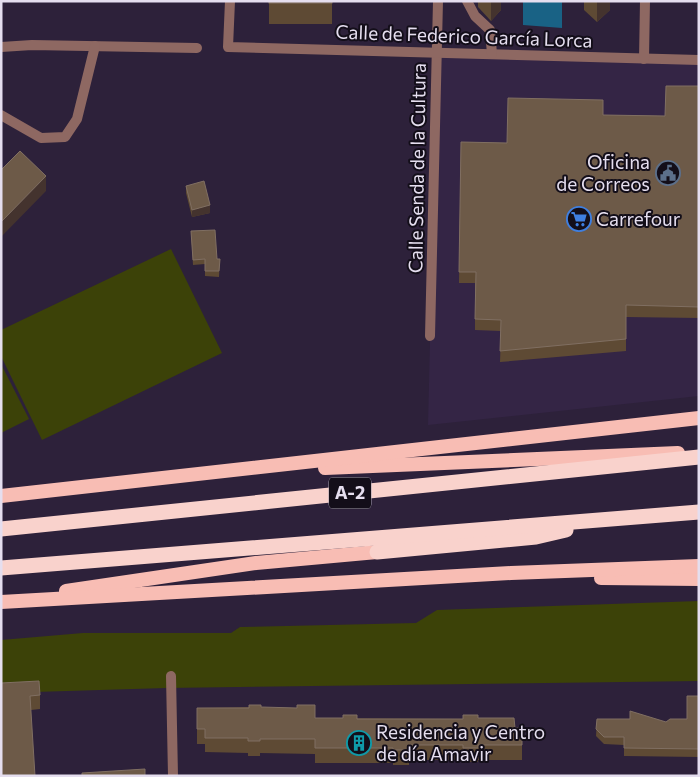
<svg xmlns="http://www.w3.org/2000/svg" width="700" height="777" viewBox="0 0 700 777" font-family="Commissioner,sans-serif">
	<rect width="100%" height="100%" fill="#2d213a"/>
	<polygon fill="#342545" points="437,52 699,60 699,396 428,425"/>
	<g fill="#3c4208">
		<polygon points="171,249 222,353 42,440 1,356 1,330"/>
		<polygon points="1,364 29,419 1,433"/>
		<polygon points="699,601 699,681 166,688 1,693 1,640 83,633 231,633 240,627 416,623 437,610"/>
	</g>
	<polygon fill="#196285" points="523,1 562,1 562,28 523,25"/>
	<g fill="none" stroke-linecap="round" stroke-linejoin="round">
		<g stroke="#8e6862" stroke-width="10">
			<polyline points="430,336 438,1"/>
			<polyline points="171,676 173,776"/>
		</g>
		<g stroke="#8e6862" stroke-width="10">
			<polyline points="230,1 228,47 699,60"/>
			<polyline points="467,1 475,16 490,30 492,54"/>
			<polyline points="1,47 32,45 197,48"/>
			<polyline points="644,59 645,1"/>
			<polyline points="1,115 41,138 65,137 77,119 95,46"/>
		</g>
		<g stroke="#f8bdb4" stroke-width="14">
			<polyline points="325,468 678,453"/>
			<polyline points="1,496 699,418"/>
			<polyline points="601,578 699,579"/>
			<polyline points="66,591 256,563 377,552"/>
			<polyline points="1,602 511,573 699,566"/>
		</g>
		<g stroke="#f9d2cc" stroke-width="15">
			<polyline points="1,529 699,457"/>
			<polyline points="377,552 536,537 566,530"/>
			<polyline points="1,568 699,512"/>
		</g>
	</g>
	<g fill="#5e4a34">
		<rect x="269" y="1" width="63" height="23"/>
		<polygon points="478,1 501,1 501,10 491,21 478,7"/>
		<polygon points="584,1 610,1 610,10 597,22 584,10"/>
		<polygon points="699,86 699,318 626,317 626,351 500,362 501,331 475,330 475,283 459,283 461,142 507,143 603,115 665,116"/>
		<polygon points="186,186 210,213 192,217 186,193"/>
		<polygon points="191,231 217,259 220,259 219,277 205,276 205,264 193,265"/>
		<polygon points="1,683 40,695 40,709 31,710"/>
		<polygon points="699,696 699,757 624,756 624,745 604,744 596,736 597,719 666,722 687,719"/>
		<polygon points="261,707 315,718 463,719 478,718 515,728 522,728 522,760 478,760 478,762 463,762 463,760 409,760 409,765 393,765 393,763 315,763 315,754 260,753 260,756 248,756 248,753 205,752 205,744 197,744 197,708"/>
	</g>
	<g fill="#44332e">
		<polygon points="491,1 501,1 501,10 491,21"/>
		<polygon points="597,1 610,1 610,10 597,22"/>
		<polygon points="46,176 46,191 1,237 1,222"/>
		<polygon points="210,205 210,213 192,217 192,210"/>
	</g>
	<g fill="#6d5a48" stroke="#806f62">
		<rect x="269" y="1" width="63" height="2"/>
		<polygon points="666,86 699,86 699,307 626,305 626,339 500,351 501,320 475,319 476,272 459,272 461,142 507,143 508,98 603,100 603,115 665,116"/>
		<polygon points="20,151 46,176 1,222 1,170"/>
		<polygon points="204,181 210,205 192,210 186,186"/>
		<polygon points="215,230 217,259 220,259 219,271 205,271 205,259 193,260 191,231"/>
		<polygon points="39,681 40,695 30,696 35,776 1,776 1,683"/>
		<polygon points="687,696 699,696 699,749 624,748 624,737 604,737 596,729 597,719 630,719 630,711 666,722 670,719 687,719"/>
		<polygon points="249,705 261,705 261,707 297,708 297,705 315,705 315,718 343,718 343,715 357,715 357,719 463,719 463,715 478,715 478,718 514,718 515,728 522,728 522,745 478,745 478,748 463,748 463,745 409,745 409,750 393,750 393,748 315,748 315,739 260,739 260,741 248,741 248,738 205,738 205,729 197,729 197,708 249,708"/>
		<polygon points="145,769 145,776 82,776 82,773"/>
	</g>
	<defs>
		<symbol id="civic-ring" viewBox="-11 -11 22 22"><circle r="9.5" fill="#130e19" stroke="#5c6f8a" stroke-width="1.5"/><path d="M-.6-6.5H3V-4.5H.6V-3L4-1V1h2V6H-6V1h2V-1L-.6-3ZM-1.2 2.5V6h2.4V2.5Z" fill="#5c6f8a"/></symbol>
		<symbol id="supermarket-ring" viewBox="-11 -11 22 22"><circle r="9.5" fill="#130e19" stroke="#3f7fe0" stroke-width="1.5"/><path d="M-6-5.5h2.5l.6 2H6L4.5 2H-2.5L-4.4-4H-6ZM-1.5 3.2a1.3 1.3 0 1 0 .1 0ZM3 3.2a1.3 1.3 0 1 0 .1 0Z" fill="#3f7fe0"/></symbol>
		<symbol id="building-ring" viewBox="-11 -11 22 22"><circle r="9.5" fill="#130e19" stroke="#0f9aa8" stroke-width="1.5"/><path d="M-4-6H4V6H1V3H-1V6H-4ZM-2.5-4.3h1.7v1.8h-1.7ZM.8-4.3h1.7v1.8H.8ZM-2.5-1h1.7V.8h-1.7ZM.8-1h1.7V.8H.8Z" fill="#0f9aa8"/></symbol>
	</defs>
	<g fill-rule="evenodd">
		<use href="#civic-ring" x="654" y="159" width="28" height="28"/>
		<use href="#supermarket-ring" x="565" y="205" width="28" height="28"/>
		<use href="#building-ring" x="345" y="729" width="28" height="28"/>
	</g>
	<g text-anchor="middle" stroke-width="4" stroke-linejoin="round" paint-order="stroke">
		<rect fill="#130e19" stroke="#a6a0af" stroke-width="1" x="329" y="477.5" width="42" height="31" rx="4"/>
		<g font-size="18" font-weight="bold" fill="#e5deef">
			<text x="350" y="499">A-2</text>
		</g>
		<g font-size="19" fill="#e5deef" stroke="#130e19">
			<text transform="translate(464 36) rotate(2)" y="7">Calle de Federico García Lorca</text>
			<text transform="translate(417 168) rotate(-89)" y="7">Calle Senda de la Cultura</text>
		</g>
		<g font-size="19" fill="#e5deef" stroke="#130e19" text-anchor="start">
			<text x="650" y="169" text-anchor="end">Oficina<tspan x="650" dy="22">de Correos</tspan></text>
			<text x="596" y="226">Carrefour</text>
			<text x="376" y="739">Residencia y Centro<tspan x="376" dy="22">de día Amavir</tspan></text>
		</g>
	</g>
	<rect width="700" height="777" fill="none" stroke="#e5deef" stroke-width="5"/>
</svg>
